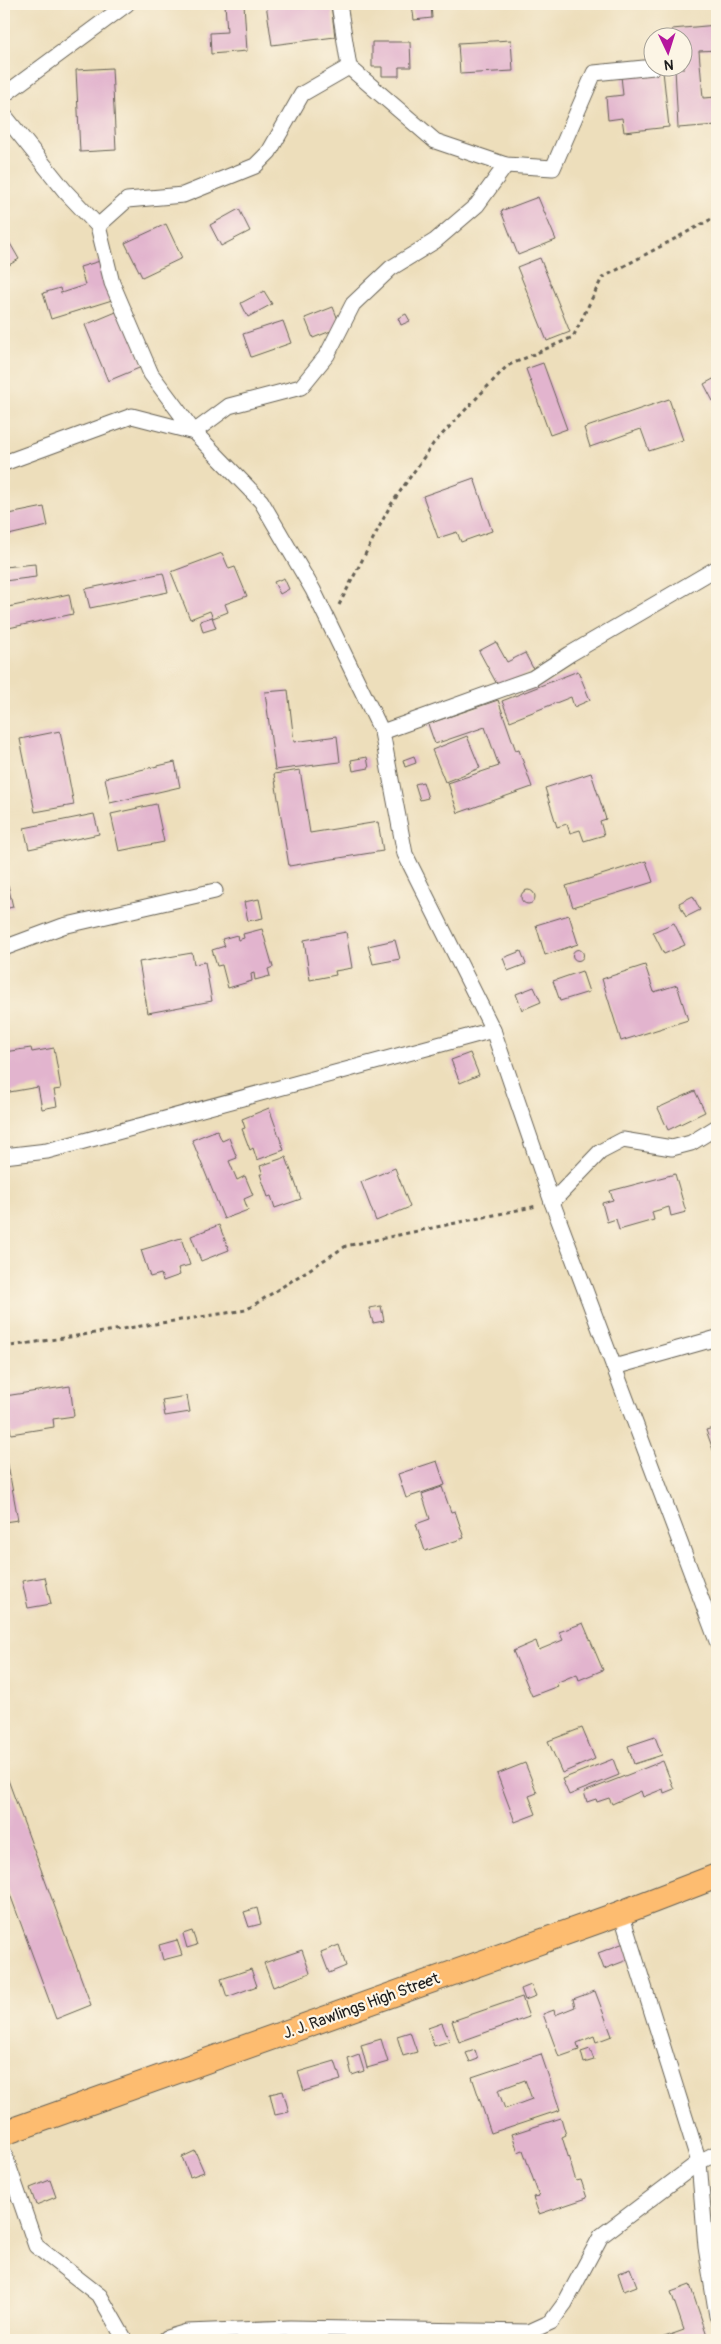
<svg xmlns="http://www.w3.org/2000/svg" width="721" height="2344" viewBox="0 0 721 2344" font-family="Pangolin,sans-serif">
	<rect width="100%" height="100%" fill="#fcf5e5"/>
	<filter id="ink" filterUnits="userSpaceOnUse"><feTurbulence type="fractalNoise" baseFrequency=".02" numOctaves="2"/><feDisplacementMap in="SourceGraphic" scale="10" xChannelSelector="R" yChannelSelector="G"/><feConvolveMatrix kernelMatrix="1 2 1 2 8 2 1 2 1" color-interpolation-filters="sRGB"/></filter>
	<filter id="wash" filterUnits="userSpaceOnUse"><feTurbulence type="fractalNoise" baseFrequency=".0096" numOctaves="4" result="noise"/><feDisplacementMap in="SourceGraphic" scale="20" xChannelSelector="R" yChannelSelector="G"/><feGaussianBlur stdDeviation="1.12" result="paint"/><feColorMatrix in="noise" values="0 0 0 0 0 0 0 0 0 0 0 0 0 0 0 0 0 1.4 0 .05"/><feComposite in="paint" operator="in"/></filter>
	<g filter="url(#wash)">
		<rect width="100%" height="100%" fill="#eddebb"/>
		<g id="blocks">
			<g fill="#e2b4ce" fill-rule="evenodd">
				<polygon points="225,4 244,4 247,51 211,54 210,33 227,32"/>
				<polygon points="266,4 331,4 335,37 272,45"/>
				<polygon points="412,4 431,4 432,18 414,20"/>
				<polygon points="717,25 717,50 699,51 703,98 717,97 717,125 678,128 675,68 684,68 684,38 672,38 672,29"/>
				<polygon points="511,40 513,71 460,74 458,43"/>
				<polygon points="372,42 410,42 411,67 399,67 399,76 382,76 382,67 372,67"/>
				<polygon points="112,68 116,150 80,152 76,70"/>
				<polygon points="663,71 669,127 624,132 622,118 608,120 606,97 623,95 621,76"/>
				<polygon points="538,197 556,240 518,255 501,211"/>
				<polygon points="239,209 250,231 221,246 210,225"/>
				<polygon points="166,224 182,258 142,277 125,243"/>
				<polygon points="4,233 19,259 4,268"/>
				<polygon points="540,258 570,332 547,341 517,267"/>
				<polygon points="100,261 112,300 51,319 43,293 60,288 61,293 85,285 80,267"/>
				<polygon points="264,291 272,304 248,317 241,303"/>
				<polygon points="333,307 341,327 313,338 305,318"/>
				<polygon points="121,310 144,366 108,381 85,325"/>
				<polygon points="406,314 410,321 401,325 398,318"/>
				<polygon points="283,321 291,343 251,357 243,334"/>
				<polygon points="543,363 567,429 550,435 526,369"/>
				<polygon points="717,377 717,399 713,401 704,384"/>
				<polygon points="669,399 683,440 649,451 641,429 590,447 584,428"/>
				<polygon points="474,478 492,531 461,542 457,532 438,538 423,496"/>
				<polygon points="44,507 48,526 4,536 4,515"/>
				<polygon points="222,553 229,569 235,567 247,596 225,604 228,612 213,618 210,611 190,619 171,572"/>
				<polygon points="35,564 36,577 4,581 4,567"/>
				<polygon points="163,573 168,592 90,608 85,589"/>
				<polygon points="284,578 289,589 280,594 274,582"/>
				<polygon points="69,594 73,614 4,629 4,608"/>
				<polygon points="212,617 216,628 203,632 200,621"/>
				<polygon points="496,642 507,662 525,653 534,670 499,688 479,651"/>
				<polygon points="578,671 590,700 574,707 571,697 510,721 502,701"/>
				<polygon points="288,690 294,742 337,736 340,762 275,770 265,692"/>
				<polygon points="498,700 516,751 519,750 532,787 458,813 448,783 499,766 485,727 435,744 428,724"/>
				<polygon points="60,731 74,805 35,812 20,739"/>
				<polygon points="467,736 480,768 445,782 432,750"/>
				<polygon points="414,756 416,763 405,767 403,760"/>
				<polygon points="367,757 369,768 353,771 351,760"/>
				<polygon points="175,762 180,787 110,803 105,778"/>
				<polygon points="300,770 310,833 378,822 383,851 289,866 274,774"/>
				<polygon points="591,773 606,819 600,821 604,835 584,841 580,830 570,833 567,824 557,827 545,788"/>
				<polygon points="423,782 428,798 420,800 415,784"/>
				<polygon points="156,804 164,842 119,851 111,814"/>
				<polygon points="94,814 99,834 29,849 24,828"/>
				<polygon points="646,861 653,882 573,907 566,886"/>
				<polygon points="8,885 13,907 4,909 4,886"/>
				<circle cx="528" cy="897" r="7"/>
				<polygon points="693,896 700,910 686,917 679,903"/>
				<polygon points="259,899 263,918 248,921 244,902"/>
				<polygon points="569,915 578,944 545,955 536,925"/>
				<polygon points="674,923 685,945 664,954 653,932"/>
				<polygon points="262,929 273,967 268,969 270,976 255,980 254,973 251,974 252,981 228,988 222,965 217,966 212,950 225,946 222,939 237,935 238,940 244,938 243,934"/>
				<polygon points="346,932 352,968 335,971 336,975 310,980 304,940"/>
				<polygon points="395,940 400,959 373,964 368,946"/>
				<circle cx="578" cy="955" r="5.5"/>
				<polygon points="521,951 526,964 508,971 503,958"/>
				<polygon points="192,953 194,964 205,962 212,1001 148,1013 139,962"/>
				<polygon points="645,965 654,992 677,985 688,1020 621,1041 602,979"/>
				<polygon points="582,971 589,992 560,1001 553,981"/>
				<polygon points="534,987 541,1002 522,1010 516,994"/>
				<polygon points="31,1048 32,1052 54,1048 61,1089 54,1090 57,1106 42,1109 38,1087 4,1093 4,1052"/>
				<polygon points="470,1053 479,1075 460,1083 451,1060"/>
				<polygon points="695,1091 705,1112 668,1130 658,1108"/>
				<polygon points="269,1108 284,1150 257,1160 253,1148 250,1150 242,1129 245,1128 242,1119"/>
				<polygon points="217,1130 222,1141 229,1138 237,1158 229,1161 237,1180 245,1176 253,1195 244,1199 248,1210 224,1219 192,1140"/>
				<polygon points="286,1157 301,1199 275,1208 271,1196 268,1197 260,1174 263,1174 260,1166"/>
				<polygon points="395,1168 410,1207 376,1221 361,1182"/>
				<polygon points="675,1174 686,1212 671,1216 669,1207 652,1212 654,1220 619,1230 616,1219 607,1222 602,1203 613,1200 610,1191"/>
				<polygon points="219,1225 229,1250 201,1261 191,1236"/>
				<polygon points="181,1238 190,1265 178,1268 180,1275 163,1281 161,1274 150,1277 141,1250"/>
				<polygon points="381,1306 384,1321 373,1323 369,1308"/>
				<polygon points="70,1386 74,1416 53,1419 54,1427 11,1434 5,1396"/>
				<polygon points="187,1396 190,1412 165,1416 162,1400"/>
				<polygon points="717,1427 717,1461 706,1430"/>
				<polygon points="4,1460 7,1460 18,1520 4,1522"/>
				<polygon points="437,1461 445,1485 406,1498 398,1474"/>
				<polygon points="442,1487 451,1512 455,1511 464,1538 425,1551 416,1524 430,1519 422,1494"/>
				<polygon points="45,1577 51,1604 28,1608 22,1581"/>
				<polygon points="583,1623 603,1670 579,1680 577,1674 556,1683 558,1686 532,1696 513,1651 536,1641 539,1650 563,1640 559,1632"/>
				<polygon points="582,1728 595,1759 562,1773 548,1741"/>
				<polygon points="655,1737 662,1755 634,1764 628,1746"/>
				<polygon points="613,1759 619,1775 569,1795 562,1779"/>
				<polygon points="663,1761 674,1789 664,1793 663,1789 643,1797 641,1791 612,1804 609,1798 597,1802 596,1799 587,1802 584,1792"/>
				<polygon points="525,1763 537,1793 529,1796 536,1814 515,1822 497,1774"/>
				<polygon points="4,1769 91,2005 56,2019 4,1878"/>
				<polygon points="257,1908 261,1924 249,1927 244,1912"/>
				<polygon points="192,1931 197,1945 187,1948 183,1934"/>
				<polygon points="177,1940 182,1955 163,1960 159,1945"/>
				<polygon points="624,1943 630,1959 604,1969 598,1953"/>
				<polygon points="339,1945 346,1966 329,1973 321,1952"/>
				<polygon points="302,1950 310,1973 273,1987 264,1963"/>
				<polygon points="251,1969 257,1986 227,1997 221,1979"/>
				<polygon points="531,1985 536,1996 525,2000 521,1989"/>
				<polygon points="595,1991 612,2036 596,2042 594,2036 577,2043 579,2050 559,2057 543,2014 554,2010 555,2015 575,2007 573,1999"/>
				<polygon points="522,1997 529,2017 459,2042 452,2021"/>
				<polygon points="442,2023 449,2041 434,2046 428,2028"/>
				<polygon points="410,2032 417,2052 403,2056 397,2036"/>
				<polygon points="381,2039 388,2062 367,2068 361,2045"/>
				<polygon points="590,2049 594,2060 584,2063 581,2052"/>
				<polygon points="475,2050 478,2059 470,2062 466,2053"/>
				<path d="M541 2054 560 2110 491 2133 472 2077ZM525 2080 532 2099 505 2109 498 2090Z"/>
				<polygon points="359,2055 364,2071 352,2075 348,2059"/>
				<polygon points="335,2061 341,2080 304,2091 298,2072"/>
				<polygon points="283,2091 289,2112 275,2115 270,2094"/>
				<polygon points="561,2118 566,2135 562,2137 576,2181 581,2180 587,2198 539,2214 533,2197 539,2196 523,2150 518,2152 512,2134"/>
				<polygon points="195,2151 204,2172 190,2177 182,2157"/>
				<polygon points="50,2180 56,2197 36,2205 30,2188"/>
				<polygon points="630,2268 637,2286 624,2291 618,2273"/>
				<polygon points="690,2285 708,2338 656,2340 684,2330 671,2292"/>
			</g>
		</g>
	</g>
	<g filter="url(#ink)">
		<use href="#blocks" fill-opacity="0" stroke="#656054" stroke-width="1"/>
		<g fill="none" stroke-linecap="round" stroke-linejoin="round">
			<defs>
				<g id="minor">
					<polyline points="339,4 349,67 435,141 506,165 553,168 594,73 654,67"/>
					<polyline points="4,95 127,4"/>
					<polyline points="4,115 65,191 98,226 112,283 151,374 194,432 229,406 301,387 327,355 353,304 391,268 435,241 477,205 506,165"/>
					<polyline points="98,226 127,200 183,195 255,166 269,152 302,94 349,67"/>
					<polyline points="4,463 132,416 194,432 261,501 313,590 382,732 405,854 493,1030 552,1202 717,1641"/>
					<polyline points="382,732 533,678 570,654 717,568"/>
					<polyline points="4,948 63,926 215,891"/>
					<polyline points="4,1156 47,1151 493,1030"/>
					<polyline points="552,1202 600,1152 623,1140 672,1148 691,1143 717,1127"/>
					<polyline points="614,1367 717,1338"/>
					<polyline points="621,1913 699,2162 706,2247 717,2316"/>
					<polyline points="4,2153 36,2246 100,2296 125,2340"/>
					<polyline points="165,2340 167,2338 187,2332 290,2328 529,2332 551,2322 565,2303 601,2236 699,2162 717,2153"/>
				</g>
				<polyline id="primary" points="4,2133 621,1913 717,1876"/>
			</defs>
			<use href="#minor" stroke="#656054" stroke-width="17"/>
			<use href="#primary" stroke="#656054" stroke-width="26"/>
			<g stroke="#656054" stroke-width="3" stroke-dasharray="4 4" stroke-linecap="butt">
				<polyline points="339,605 390,506 433,444 507,366 573,337 602,278 717,216"/>
				<polyline points="4,1347 246,1310 346,1246 537,1206"/>
			</g>
			<use href="#minor" stroke="#fff" stroke-width="15"/>
			<use href="#primary" stroke="#fdbc70" stroke-width="24"/>
		</g>
	</g>
	<g text-anchor="middle" stroke-width="4.5" stroke-linejoin="round" paint-order="stroke">
		<g font-size="16" fill="#1c1c1c" stroke="#fcf5e5">
			<text transform="translate(361 2005) rotate(-20)" y="6">J. J. Rawlings High Street</text>
		</g>
	</g>
	<rect width="721" height="2344" fill="none" stroke="#fcf5e5" stroke-width="20"/>
	<g transform="translate(668 52) rotate(176)"><circle r="24" fill="#fcf5e5" stroke="#a29e95"/>
	<path d="M0-4L9 19L0 12L-9 19Z" fill="#b5179e"/>
	<text y="-8" font-size="14" font-weight="bold" text-anchor="middle" fill="#1c1c1c">N</text>
	</g>
</svg>
